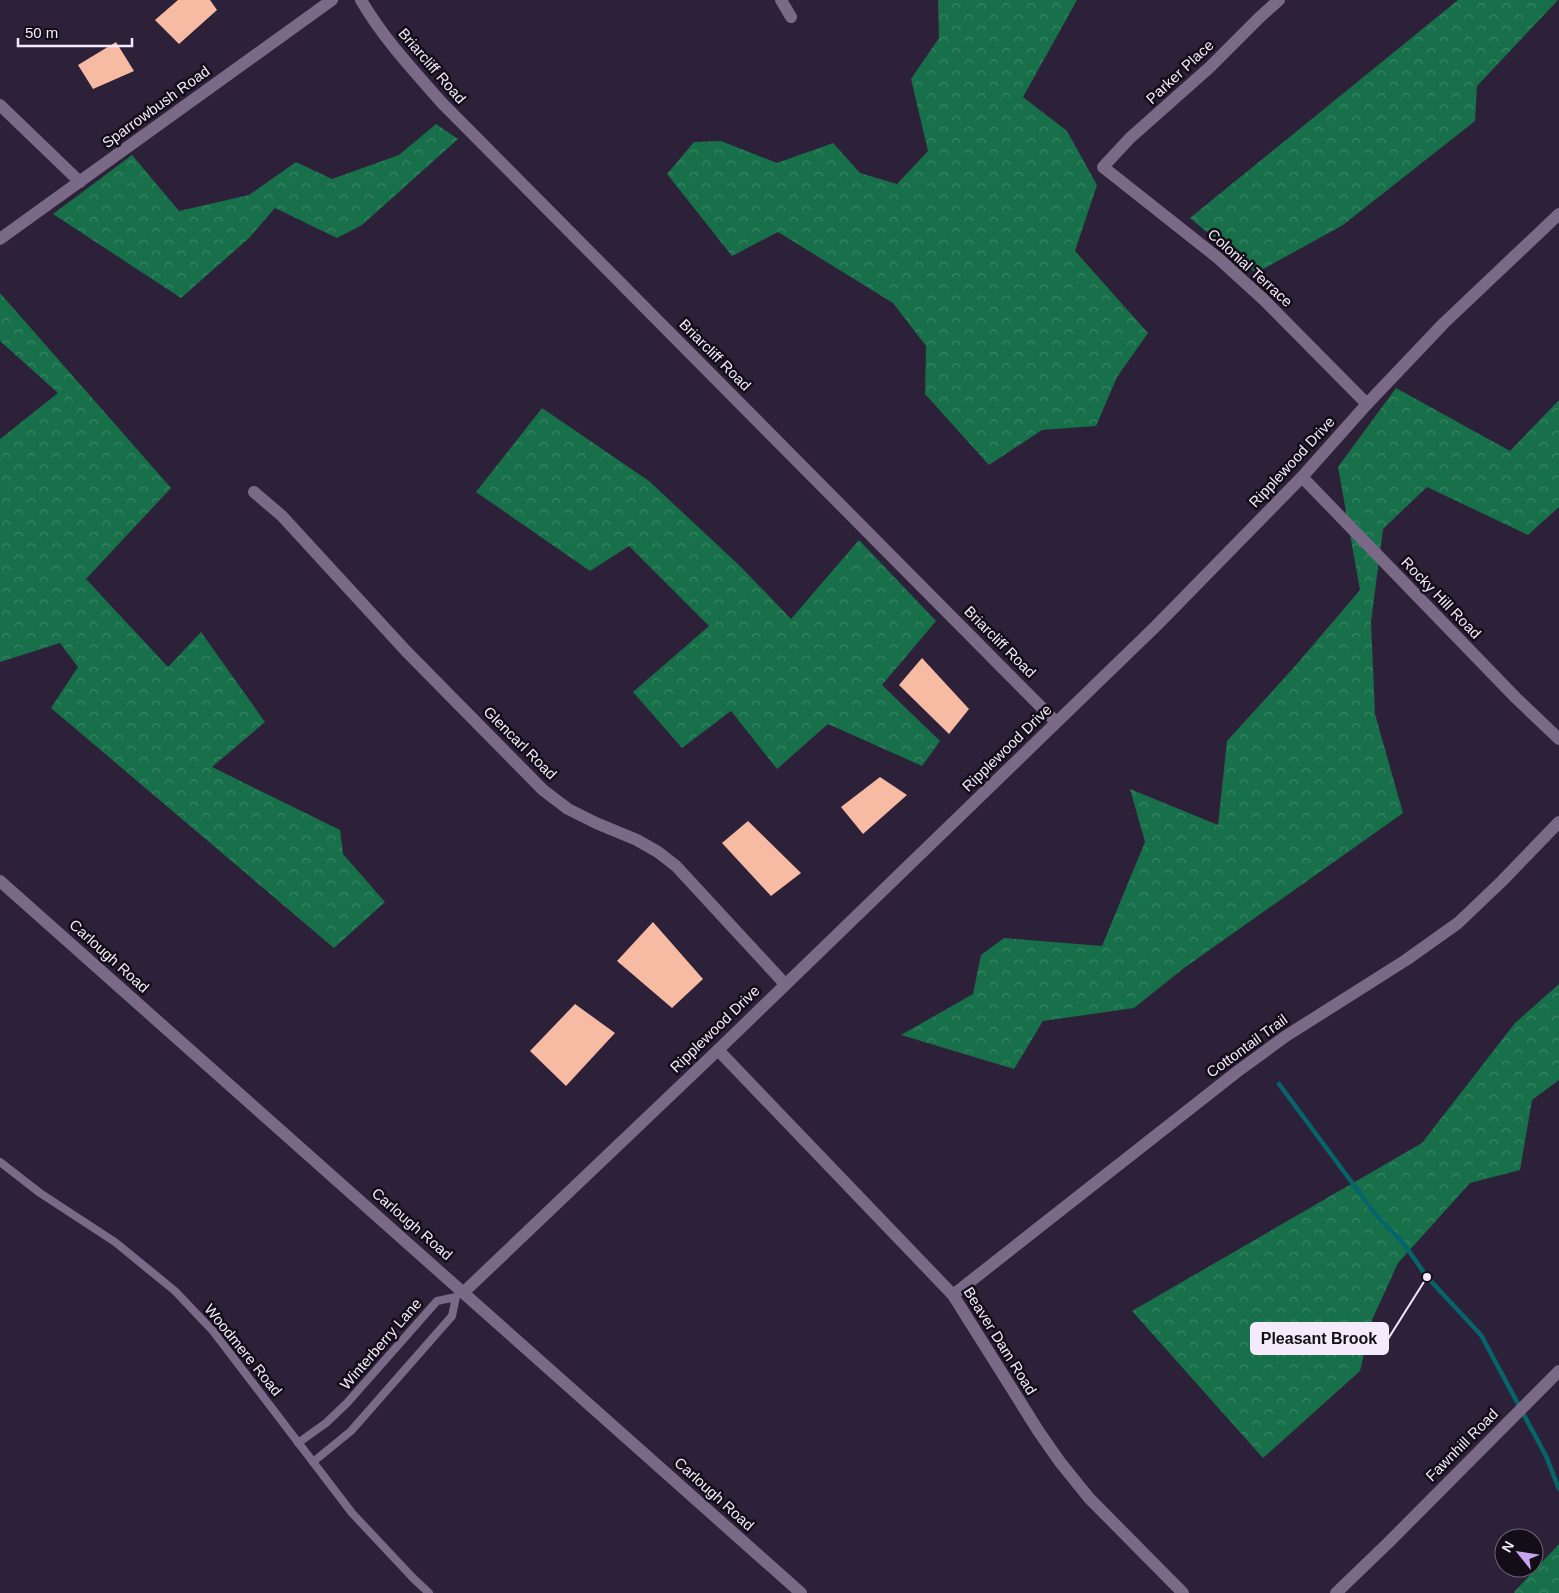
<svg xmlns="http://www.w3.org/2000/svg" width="1559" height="1593" viewBox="0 0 1559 1593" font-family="Arial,sans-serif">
	<defs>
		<pattern id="forest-crowns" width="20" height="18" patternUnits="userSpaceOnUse" patternTransform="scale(1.25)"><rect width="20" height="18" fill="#17704a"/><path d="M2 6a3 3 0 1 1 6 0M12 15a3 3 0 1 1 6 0" fill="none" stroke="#398565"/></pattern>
	</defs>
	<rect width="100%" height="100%" fill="#2d2039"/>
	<g fill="url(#forest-crowns)">
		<polygon points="938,0 1077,0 1023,97 1067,131 1097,185 1075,251 1148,333 1117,377 1096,426 1042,430 989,465 925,394 926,346 893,303 778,232 732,256 667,174 694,142 721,141 777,163 833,143 860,173 897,184 928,151 911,79 939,38"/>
		<polygon points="1458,0 1558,0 1477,86 1475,121 1343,225 1256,273 1190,218"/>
		<polygon points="436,124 458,139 362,225 337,238 275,208 249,238 181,298 53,214 132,155 179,211 249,195 296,162 332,179 399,155"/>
		<polygon points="0,293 171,488 86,579 168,667 201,632 265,722 212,767 340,830 343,854 385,902 334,948 51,708 78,667 60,643 0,662 0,439 58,393 0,341"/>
		<polygon points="1396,388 1510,451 1559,400 1559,507 1528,535 1427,487 1383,529 1371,622 1375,714 1403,813 1184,968 1134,1008 1043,1021 1014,1069 901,1035 973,994 981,955 1004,938 1102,946 1145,842 1130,789 1218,825 1227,741 1296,665 1360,590 1338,467"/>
		<polygon points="542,408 649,481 741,567 791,619 859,540 936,621 882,685 940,741 922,766 828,724 777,769 731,711 682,748 633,692 709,626 629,546 590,571 476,492"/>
		<polygon points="1559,984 1559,1080 1532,1100 1520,1170 1470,1183 1398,1263 1372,1320 1360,1371 1263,1458 1132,1311 1422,1143 1515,1023"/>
		<polygon points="1559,1544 1559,1593 1515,1593 1514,1592"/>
	</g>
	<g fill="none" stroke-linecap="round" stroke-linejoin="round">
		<polyline stroke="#06646b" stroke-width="4.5" points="1279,1084 1376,1215 1404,1244 1427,1277 1481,1335 1546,1456 1559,1489"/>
	</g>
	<g fill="#f7bba4">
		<polygon points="178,0 210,0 217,10 179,44 155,20"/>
		<polygon points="116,42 134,71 93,89 78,65"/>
		<polygon points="922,658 969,709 949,734 899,685"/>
		<polygon points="880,777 907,795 863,834 841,807"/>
		<polygon points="748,821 801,873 771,896 722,843"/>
		<polygon points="653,922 703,979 672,1008 617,961"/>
		<polygon points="575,1004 615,1033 566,1086 530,1051"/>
	</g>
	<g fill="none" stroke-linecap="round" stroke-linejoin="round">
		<g stroke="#7a6a88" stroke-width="8">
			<polyline points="0,1162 40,1193 115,1242 175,1291 213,1331 352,1513 413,1578 429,1593"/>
			<polyline points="298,1443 326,1423 347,1403 437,1301 456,1297 452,1316 351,1431 313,1462"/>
		</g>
		<g stroke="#7a6a88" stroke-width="12">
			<path d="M361 0C383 38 413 70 442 103L1056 722"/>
			<polyline points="781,0 791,17"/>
			<polyline points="1279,0 1260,17 1210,67 1130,138 1103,167 1218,258 1263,299 1367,404"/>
			<polyline points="0,105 80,182"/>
			<polyline points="0,239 332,0"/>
			<polyline points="1302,477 1516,698 1559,739"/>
			<polyline points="254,492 282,516 406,651 543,790 568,809 596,823 637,840 658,852 676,866 785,984"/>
			<polyline points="0,881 801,1593"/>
			<polyline points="718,1050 953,1295 1039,1432 1060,1462 1089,1498 1183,1593"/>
			<polyline points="464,1292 718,1050 1156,626 1302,477 1367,404 1444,323 1559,214"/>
			<polyline points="953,1295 1238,1071 1286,1036 1406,960 1458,923 1502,881 1559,822"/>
			<polyline points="1336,1593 1388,1543 1559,1371"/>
		</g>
	</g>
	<g text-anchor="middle" stroke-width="5" stroke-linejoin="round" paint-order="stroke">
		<g font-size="15" fill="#f3ebfc" stroke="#130d18">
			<text transform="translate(432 66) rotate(49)" y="5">Briarcliff Road</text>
			<text transform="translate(1180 72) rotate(-43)" y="5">Parker Place</text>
			<text transform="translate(156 107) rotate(-36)" y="5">Sparrowbush Road</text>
			<text transform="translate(1250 268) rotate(42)" y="5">Colonial Terrace</text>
			<text transform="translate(715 355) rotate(45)" y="5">Briarcliff Road</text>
			<text transform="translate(1292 462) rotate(-47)" y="5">Ripplewood Drive</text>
			<text transform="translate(1441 598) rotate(46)" y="5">Rocky Hill Road</text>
			<text transform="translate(1000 642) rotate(45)" y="5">Briarcliff Road</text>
			<text transform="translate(520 743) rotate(45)" y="5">Glencarl Road</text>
			<text transform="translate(1007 748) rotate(-44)" y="5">Ripplewood Drive</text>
			<text transform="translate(109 956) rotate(42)" y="5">Carlough Road</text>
			<text transform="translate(715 1029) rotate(-44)" y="5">Ripplewood Drive</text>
			<text transform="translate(1247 1046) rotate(-36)" y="5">Cottontail Trail</text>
			<text transform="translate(412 1224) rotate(41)" y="5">Carlough Road</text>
			<text transform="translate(1000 1341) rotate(58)" y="5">Beaver Dam Road</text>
			<text transform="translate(381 1344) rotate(-49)" y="5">Winterberry Lane</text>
			<text transform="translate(243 1350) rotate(51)" y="5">Woodmere Road</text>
			<text transform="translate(1462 1445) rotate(-45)" y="5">Fawnhill Road</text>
			<text transform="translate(714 1494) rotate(42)" y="5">Carlough Road</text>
		</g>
	</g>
	<path fill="none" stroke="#f3ebfc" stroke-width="2" d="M1427 1277L1388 1339"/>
	<circle fill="#f3ebfc" stroke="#130d18" stroke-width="2" cx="1427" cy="1277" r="5"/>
	<rect fill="#f3ebfc" stroke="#f3ebfc" stroke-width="2" x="1251" y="1323" width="137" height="31" rx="5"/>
	<g font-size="16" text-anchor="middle" font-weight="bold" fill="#111">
		<text x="1319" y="1344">Pleasant Brook</text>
	</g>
	<g transform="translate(1519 1553) rotate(300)"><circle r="24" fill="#130d18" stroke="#6d6673"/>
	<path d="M0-4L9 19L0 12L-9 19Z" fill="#c7a6ef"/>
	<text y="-8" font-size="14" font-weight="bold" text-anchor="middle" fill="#f3ebfc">N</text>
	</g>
	<path d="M18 38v8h114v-8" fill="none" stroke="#f3ebfc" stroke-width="2.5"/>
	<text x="25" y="38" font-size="15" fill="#f3ebfc" stroke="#130d18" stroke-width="4" paint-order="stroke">50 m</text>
</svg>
